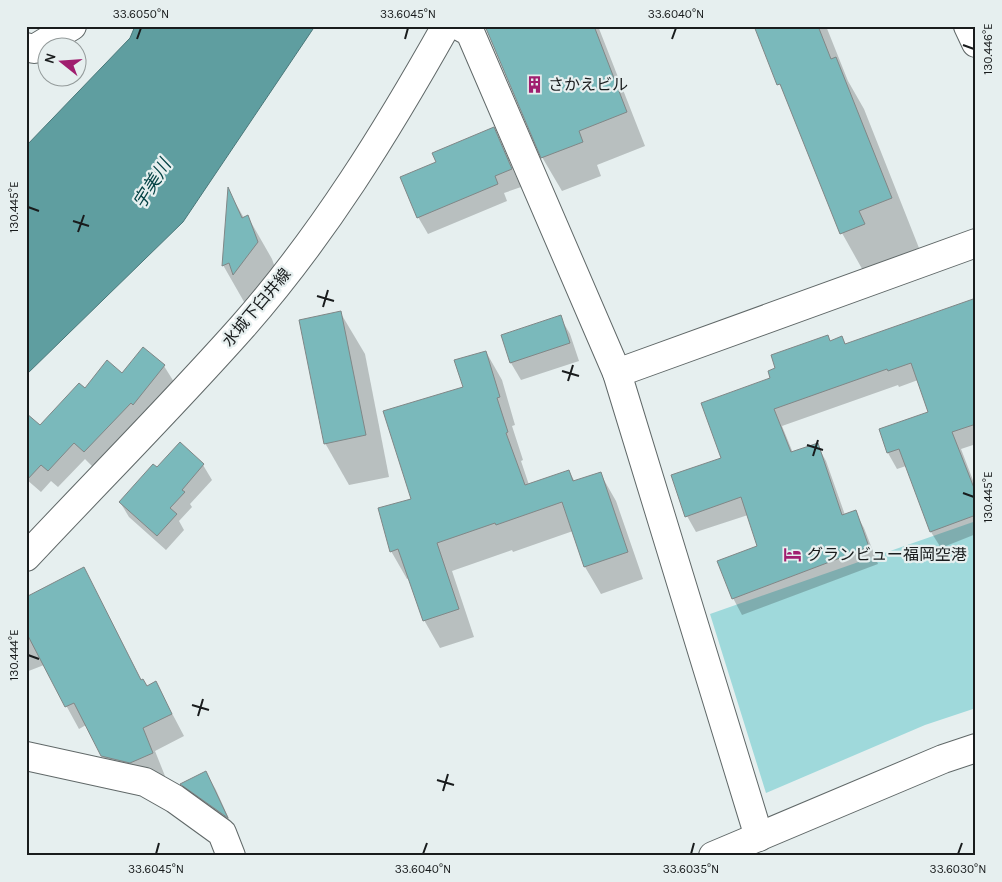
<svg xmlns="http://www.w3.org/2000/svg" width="1002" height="882" viewBox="0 0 1002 882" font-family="Karla,'Noto Sans JP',sans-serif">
	<rect width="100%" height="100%" fill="#e6efef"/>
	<polygon fill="#9fd9db" points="976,521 976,708 925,725 766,793 710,614"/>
	<polygon fill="#5f9ea0" stroke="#4a7779" points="135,26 315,26 183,222 26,375 26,146 130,38"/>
	<g fill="#0003">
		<polygon points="485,26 598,26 645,146 597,165 601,176 562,191 542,157"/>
		<polygon points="756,26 826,26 848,81 864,109 919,248 887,261 870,283 842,233"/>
		<polygon points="494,129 521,187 504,193 507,201 428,234 418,217 437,163"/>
		<polygon points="229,192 244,218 248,217 272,259 281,285 247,307 223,265"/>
		<polygon points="976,299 976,444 961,449 976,488 976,534 941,548 931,532 906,466 897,469 888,453 880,430 929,413 918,380 899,387 898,385 782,426 793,453 817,445 826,461 845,515 855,512 864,528 878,564 742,615 733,598 759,547 748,515 696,532 687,516 772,378 830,342 842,338 846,345"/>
		<polygon points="340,312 365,354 389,477 349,485 325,443"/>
		<polygon points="560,317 570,334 579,361 521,380 511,363 503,336"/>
		<polygon points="486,352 502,380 515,425 512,426 523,460 521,461 529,485 569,471 575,482 600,473 616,501 643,579 601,594 585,567 573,531 513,552 512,550 452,571 474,637 440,648 424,620 410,578 407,579 391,551 464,388"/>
		<polygon points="164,366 174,382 94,468 85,459 58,487 51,481 41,492 26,479 40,427 85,390 122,374"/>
		<polygon points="180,444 203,465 212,480 190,504 192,507 179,521 184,530 166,550 129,517 120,502 157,469"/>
		<polygon points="83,569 142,681 147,687 156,683 184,736 155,751 165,776 144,785 115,779 86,725 79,729 44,665 26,672 26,598"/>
		<polygon points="206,773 216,790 235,832 192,801 182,784"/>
	</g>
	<g fill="#7ab9bb" stroke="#808787">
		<polygon points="485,26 594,26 627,112 579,131 583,142 541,158"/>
		<polygon points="754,26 818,26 831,59 836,57 892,198 859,211 865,224 840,234 780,84 777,85"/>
		<polygon points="494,127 512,169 495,176 498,184 417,218 400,177 436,162 432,153"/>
		<polygon points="228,187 242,218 248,215 258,242 233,275 229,263 222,266"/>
		<polygon points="976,298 976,424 952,432 976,493 976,515 930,532 899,449 887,453 879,429 928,412 911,363 888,371 887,369 774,409 791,452 818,443 842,515 856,510 869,547 732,599 717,561 757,546 741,497 685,517 671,475 721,458 701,403 770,378 768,371 775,368 771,355 828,335 830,341 842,336 845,344"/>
		<polygon points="341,311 366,435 324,444 299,320"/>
		<polygon points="561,315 570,343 510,363 501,335"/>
		<polygon points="143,347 165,365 133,405 131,403 84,452 74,443 48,471 41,465 26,481 26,413 40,425 79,383 85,388 107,360 122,373"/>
		<polygon points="486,351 500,397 497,398 508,432 506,433 525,485 569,470 573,481 601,472 628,552 584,567 562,502 496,525 495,523 437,543 459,609 423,621 398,549 390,552 378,508 411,499 383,411 463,387 454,360"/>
		<polygon points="180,442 204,464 182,490 185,492 170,508 177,514 157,536 119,502 153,464 157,467"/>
		<polygon points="84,567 141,680 143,679 147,686 156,681 172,714 143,728 153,753 130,763 101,756 74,703 65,707 26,632 26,597"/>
		<polygon points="206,771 228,818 180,784"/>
	</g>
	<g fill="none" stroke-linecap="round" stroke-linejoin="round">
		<defs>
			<g id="minor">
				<polyline points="459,26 470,32 617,373 759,837"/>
				<polyline points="968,26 976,43"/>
				<polyline points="26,47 34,49 72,26"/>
				<polyline points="617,373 976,243"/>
				<polyline points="26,756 145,782 175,799 222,833 231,856"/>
			</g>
			<polyline id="tertiary" points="713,856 943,759 976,748"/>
			<path id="secondary" d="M26 557C98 480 173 405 243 326 323 235 387 131 446 26"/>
		</defs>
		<use href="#minor" stroke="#606868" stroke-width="30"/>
		<use href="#tertiary" stroke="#606868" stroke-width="30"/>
		<use href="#secondary" stroke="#606868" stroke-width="30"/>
		<use href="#minor" stroke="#fff" stroke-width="28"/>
		<use href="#tertiary" stroke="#fff" stroke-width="28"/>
		<use href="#secondary" stroke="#fff" stroke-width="28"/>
	</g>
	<path fill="none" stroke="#191c1d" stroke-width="2" d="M137 39 141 28M405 39 408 28M672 39 676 28M963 45 974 49M28 207 39 211M73 221 89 226M78 232 84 215M317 296 334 301M323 307 328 290M562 371 579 376M568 381 573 365M807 445 823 450M813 456 818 440M963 493 974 497M28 655 39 659M192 705 209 710M198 716 203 699M437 780 454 785M443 791 448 774M156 854 159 843M423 854 427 843M691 854 694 843M958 854 962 843"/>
	<defs>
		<symbol id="building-bare" viewBox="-9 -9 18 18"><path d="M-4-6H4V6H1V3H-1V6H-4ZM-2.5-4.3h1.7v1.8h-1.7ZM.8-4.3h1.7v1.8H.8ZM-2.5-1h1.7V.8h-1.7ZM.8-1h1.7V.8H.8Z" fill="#a01e6f" stroke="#e6efef" stroke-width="2.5" paint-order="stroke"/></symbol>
		<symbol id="hotel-bare" viewBox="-9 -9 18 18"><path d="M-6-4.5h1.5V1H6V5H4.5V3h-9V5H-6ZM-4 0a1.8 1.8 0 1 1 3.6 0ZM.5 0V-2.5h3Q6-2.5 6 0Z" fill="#a01e6f" stroke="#e6efef" stroke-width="2.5" paint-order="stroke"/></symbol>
	</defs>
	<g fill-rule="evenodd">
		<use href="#building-bare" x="522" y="72" width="25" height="25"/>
		<use href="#hotel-bare" x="780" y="542" width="25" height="25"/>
	</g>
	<g text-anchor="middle" stroke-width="4.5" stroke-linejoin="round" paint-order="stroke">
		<g font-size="16" fill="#191c1d" stroke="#e6efef" text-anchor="start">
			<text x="548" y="90">さかえビル</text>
			<text x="807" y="560">グランビュー福岡空港</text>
		</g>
		<g font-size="16" fill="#191c1d" stroke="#e6efef">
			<text transform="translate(256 307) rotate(-50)" y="6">水城下臼井線</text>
		</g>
		<g font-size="18" font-style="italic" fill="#054345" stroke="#e6efef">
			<text transform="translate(152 184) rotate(-58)" y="6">宇美川</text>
		</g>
	</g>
	<rect width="1002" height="882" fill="none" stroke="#e6efef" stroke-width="55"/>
	<g transform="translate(62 62) rotate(287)"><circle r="24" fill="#e6efef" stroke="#949b9b"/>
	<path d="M0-4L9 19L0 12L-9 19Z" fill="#a01e6f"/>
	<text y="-8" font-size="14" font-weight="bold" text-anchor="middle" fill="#191c1d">N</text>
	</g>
	<rect x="28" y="28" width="946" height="826" fill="none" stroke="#191c1d" stroke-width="2"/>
	<g font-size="12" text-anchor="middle" fill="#191c1d">
		<text x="141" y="18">33.6050°N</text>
		<text x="408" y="18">33.6045°N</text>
		<text x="676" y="18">33.6040°N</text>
		<text transform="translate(988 49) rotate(-90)" y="4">130.446°E</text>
		<text transform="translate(14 207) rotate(-90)" y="4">130.445°E</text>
		<text transform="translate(988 497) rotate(-90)" y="4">130.445°E</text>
		<text transform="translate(14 655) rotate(-90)" y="4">130.444°E</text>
		<text x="156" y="873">33.6045°N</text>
		<text x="423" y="873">33.6040°N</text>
		<text x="691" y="873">33.6035°N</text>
		<text x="958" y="873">33.6030°N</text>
	</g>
</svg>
